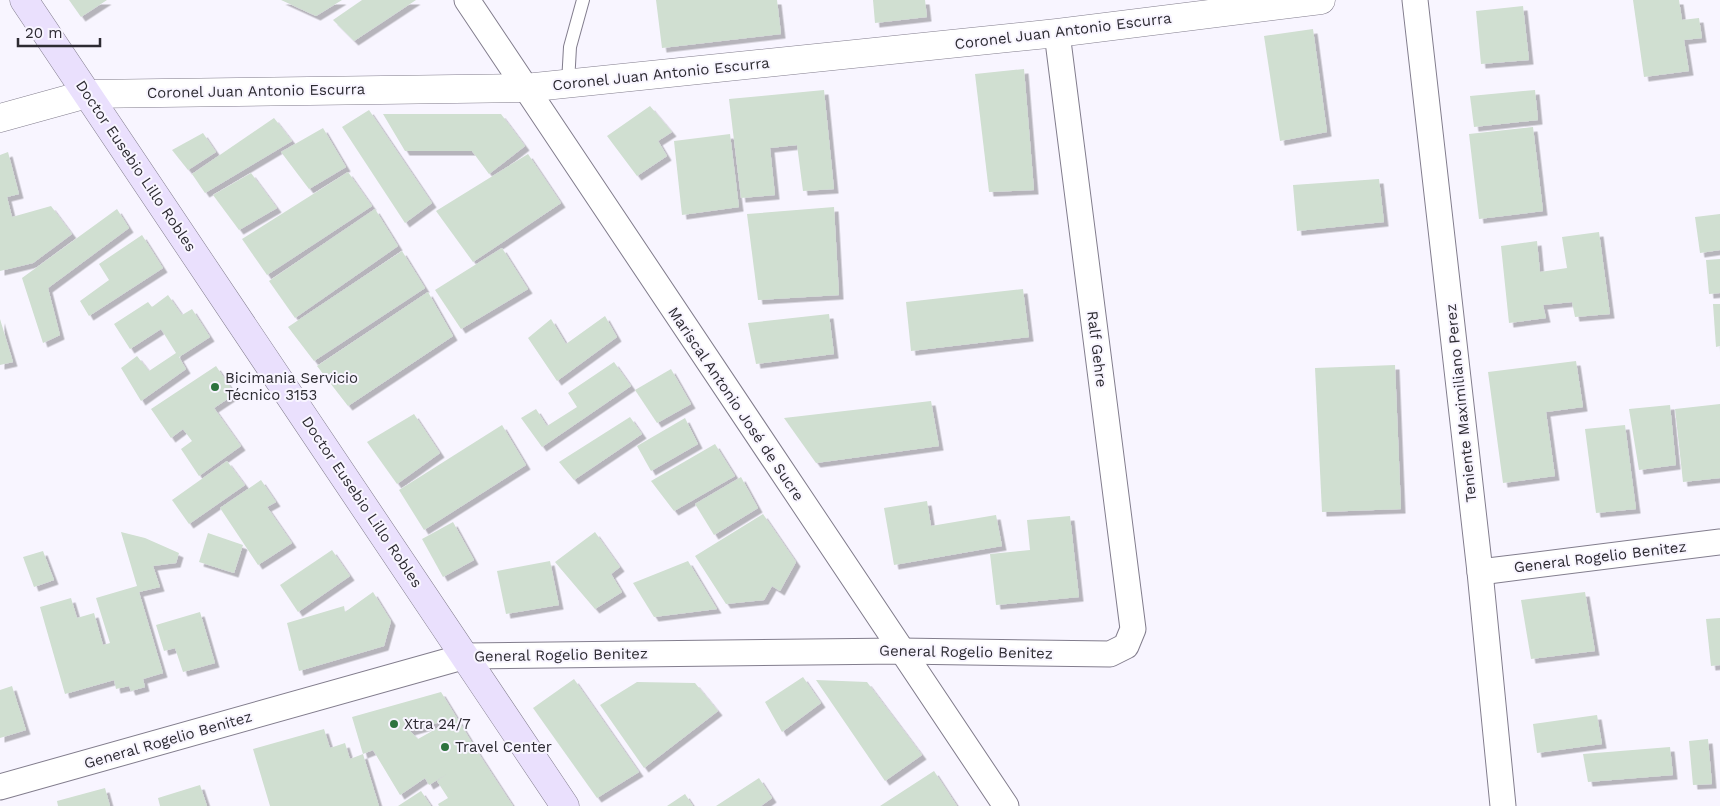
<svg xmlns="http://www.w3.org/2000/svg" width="1720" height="806" viewBox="0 0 1720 806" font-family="'Work Sans',sans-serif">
	<defs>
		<filter id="shadow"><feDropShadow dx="4.5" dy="4.5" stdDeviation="0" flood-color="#0004"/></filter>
	</defs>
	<rect width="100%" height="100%" fill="#f8f5ff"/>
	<g fill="#d0dfd1" fill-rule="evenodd" filter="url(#shadow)">
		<polygon points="69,0 107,0 81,17"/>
		<polygon points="281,0 342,0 316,16"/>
		<polygon points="362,0 416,0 354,41 333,20"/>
		<polygon points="656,0 777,0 781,34 662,48"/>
		<polygon points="873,0 925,0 927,17 875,23"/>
		<polygon points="1633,0 1679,0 1682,20 1699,18 1702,38 1684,40 1689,71 1644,77"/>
		<polygon points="1523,6 1529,60 1481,64 1476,11"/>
		<polygon points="1313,29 1327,132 1280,141 1264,36"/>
		<polygon points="1024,69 1034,190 989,192 975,74"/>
		<polygon points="824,90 834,189 803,191 797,145 770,148 775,195 741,198 729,99"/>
		<polygon points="1535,90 1538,120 1474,127 1470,96"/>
		<polygon points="650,106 672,132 658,141 667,156 637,176 607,136"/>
		<polygon points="369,110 432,203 405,223 342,127"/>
		<polygon points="383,114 501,114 525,146 489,174 472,151 405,151"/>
		<polygon points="274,118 292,141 205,193 192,174"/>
		<polygon points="1533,127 1543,211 1479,219 1469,134"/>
		<polygon points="323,128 346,167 309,189 281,152"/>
		<polygon points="203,133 216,152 188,170 172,150"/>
		<polygon points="730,134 739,207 682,215 674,141"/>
		<polygon points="8,152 19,194 7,197 12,217 51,206 72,234 33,263 0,271 0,155"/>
		<polygon points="528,154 561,203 473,262 436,211"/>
		<polygon points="348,172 372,206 267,275 242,239"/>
		<polygon points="251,173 277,208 239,230 213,195"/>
		<polygon points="1379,179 1384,222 1297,231 1293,185"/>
		<polygon points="834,207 839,295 758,300 747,214"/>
		<polygon points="117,209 129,228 48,288 60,335 43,343 22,278"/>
		<polygon points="375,209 398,246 295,318 269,281"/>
		<polygon points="1720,214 1720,250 1700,253 1695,217"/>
		<polygon points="1599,232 1610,314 1575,317 1572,302 1543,305 1546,318 1509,323 1501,246 1537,241 1540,272 1567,268 1562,237"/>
		<polygon points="142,235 163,268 89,316 80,301 109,280 99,264"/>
		<polygon points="502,248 528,289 461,329 435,290"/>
		<polygon points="402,251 425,288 314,361 288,327"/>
		<polygon points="1720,259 1720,293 1709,294 1706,260"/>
		<polygon points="1023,289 1029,337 911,351 906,302"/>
		<polygon points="428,292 453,336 348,406 317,366"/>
		<polygon points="168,295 182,315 192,309 210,337 179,357 186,369 141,401 121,368 137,356 149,371 176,353 161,329 130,349 114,324 148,302 152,307"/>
		<polygon points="1713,304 1720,304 1720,346 1716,347"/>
		<polygon points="829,314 834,354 756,364 748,323"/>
		<polygon points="605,316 617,337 557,381 528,338 551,319 566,344"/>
		<polygon points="0,319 13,362 0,365"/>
		<polygon points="1576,361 1583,407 1546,412 1555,476 1503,483 1488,372"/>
		<polygon points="614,362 631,386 542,447 521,418 536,409 547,426 577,407 568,393"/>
		<polygon points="1395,365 1401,509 1322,512 1315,368"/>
		<polygon points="216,366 235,394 214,408 241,446 199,476 181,449 192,441 183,429 171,438 151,409"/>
		<polygon points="671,369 691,404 657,423 635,390"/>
		<polygon points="931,401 939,446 816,463 784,418"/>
		<polygon points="1720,404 1720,478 1683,482 1675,409"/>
		<polygon points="1670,405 1676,465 1639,470 1629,409"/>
		<polygon points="414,414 440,453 397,484 367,442"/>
		<polygon points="630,417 642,434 574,480 559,462"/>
		<polygon points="685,418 698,444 651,471 637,446"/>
		<polygon points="502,425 526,465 424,530 399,490"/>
		<polygon points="1625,425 1636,509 1596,513 1585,429"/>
		<polygon points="715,444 735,476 674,511 651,481"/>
		<polygon points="227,461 245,485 189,524 172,500"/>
		<polygon points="741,477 758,508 714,535 695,504"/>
		<polygon points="261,480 276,502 267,507 292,543 258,565 220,508"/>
		<polygon points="927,501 931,526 996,515 1002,546 894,565 884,508"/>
		<polygon points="763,514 796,562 780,591 772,586 764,600 726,604 695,556"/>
		<polygon points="1070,516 1079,597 996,605 990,554 1030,550 1027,520"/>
		<polygon points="453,522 474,560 443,577 422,539"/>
		<polygon points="121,532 145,538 179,553 176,563 153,566 160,587 139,592 163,673 143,679 145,687 131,691 129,686 116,689 114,680 65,694 40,607 71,598 77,618 94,613 103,645 110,643 96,598 137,586"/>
		<polygon points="595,532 620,567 611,574 622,592 595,609 555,562"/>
		<polygon points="208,533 243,545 234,573 199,562"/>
		<polygon points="332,550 350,576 298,612 280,585"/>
		<polygon points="43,551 54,580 34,587 23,557"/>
		<polygon points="550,561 559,605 506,614 497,571"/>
		<polygon points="688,561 717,609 654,617 633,583"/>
		<polygon points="373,592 391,621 384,646 299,671 287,623 344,606 345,612"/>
		<polygon points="1585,592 1595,651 1531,659 1521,600"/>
		<polygon points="200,612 215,663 183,672 175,648 164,651 156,625"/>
		<polygon points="1720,618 1720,665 1711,666 1706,619"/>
		<polygon points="803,677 821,703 782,732 765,702"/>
		<polygon points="574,679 639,772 597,798 533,708"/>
		<polygon points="816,680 867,682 922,755 885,781"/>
		<polygon points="637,682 695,683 718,711 644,768 600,705"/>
		<polygon points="12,686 26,730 0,738 0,690"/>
		<path d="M441 692 479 754 513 806H439L438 804 448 798 437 781 447 774 429 785 425 778 400 795 373 750 363 754 352 717ZM457 717 418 739 410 731Z"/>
		<polygon points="1597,715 1602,744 1537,753 1533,724"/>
		<polygon points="324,729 330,748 345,743 350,759 363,754 379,806 270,806 253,749"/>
		<polygon points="1708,739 1712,784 1693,785 1689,741"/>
		<polygon points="1670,747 1673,775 1588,782 1583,754"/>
		<polygon points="934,771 957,806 880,806"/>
		<polygon points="759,778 772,798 761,806 716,806"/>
		<polygon points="200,785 207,806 160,806 158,798"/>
		<polygon points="105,788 110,806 58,806 57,801"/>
		<polygon points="421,791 431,806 398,806"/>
		<polygon points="685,794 693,806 667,806"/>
	</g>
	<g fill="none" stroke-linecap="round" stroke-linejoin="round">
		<defs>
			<polyline id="service" points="568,83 570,47 583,0"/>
			<g id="minor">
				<polyline points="467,0 1006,806"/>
				<polyline points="1415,0 1480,572 1503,806"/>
				<polyline points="1480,572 1720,542"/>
				<polyline points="0,787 466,656 900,651 1110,654 1126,646 1133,629 1057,33"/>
			</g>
			<polyline id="tertiary" points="0,118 87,94 525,88 1057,33 1321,0"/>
			<polyline id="secondary" points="24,0 565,806"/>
		</defs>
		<use href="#service" stroke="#827d8d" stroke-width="14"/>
		<use href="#minor" stroke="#827d8d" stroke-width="27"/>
		<use href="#tertiary" stroke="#827d8d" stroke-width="29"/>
		<use href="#secondary" stroke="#827d8d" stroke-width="29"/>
		<use href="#service" stroke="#fff" stroke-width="12"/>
		<use href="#minor" stroke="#fff" stroke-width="25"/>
		<use href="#tertiary" stroke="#fff" stroke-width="28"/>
		<use href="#secondary" stroke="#eae0fd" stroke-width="28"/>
	</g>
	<g fill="#2d733e" stroke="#f8f5ff" stroke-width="2">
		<circle cx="215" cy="387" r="5"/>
		<circle cx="394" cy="724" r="5"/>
		<circle cx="445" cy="747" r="5"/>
	</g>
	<g text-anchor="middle" stroke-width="4" stroke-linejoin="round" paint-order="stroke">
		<g font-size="15" fill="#2d2b32" stroke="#f8f5ff">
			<text transform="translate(1063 31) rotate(-7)" y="5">Coronel Juan Antonio Escurra</text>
			<text transform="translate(661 74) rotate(-6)" y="5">Coronel Juan Antonio Escurra</text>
			<text transform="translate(256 91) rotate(-1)" y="5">Coronel Juan Antonio Escurra</text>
			<text transform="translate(136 166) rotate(56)" y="5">Doctor Eusebio Lillo Robles</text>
			<text transform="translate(1097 349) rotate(83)" y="5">Ralf Gehre</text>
			<text transform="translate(1461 403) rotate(-96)" y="5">Teniente Maximiliano Perez</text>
			<text transform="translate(736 404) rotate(56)" y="5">Mariscal Antonio José de Sucre</text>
			<text transform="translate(362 502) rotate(56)" y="5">Doctor Eusebio Lillo Robles</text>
			<text transform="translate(1600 557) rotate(-7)" y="5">General Rogelio Benitez</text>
			<text transform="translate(966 652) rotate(1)" y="5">General Rogelio Benitez</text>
			<text transform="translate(561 655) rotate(-1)" y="5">General Rogelio Benitez</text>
			<text transform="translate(168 740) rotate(-16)" y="5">General Rogelio Benitez</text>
		</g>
		<g font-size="15" fill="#2d2b32" stroke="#f8f5ff" text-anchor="start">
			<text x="225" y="383">Bicimania Servicio<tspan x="225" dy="17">Técnico 3153</tspan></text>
			<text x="404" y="729">Xtra 24/7</text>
			<text x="455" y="752">Travel Center</text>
		</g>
	</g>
	<path d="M18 38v8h82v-8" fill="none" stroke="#2d2b32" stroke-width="2.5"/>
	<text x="25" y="38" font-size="15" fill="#2d2b32" stroke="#f8f5ff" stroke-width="4" paint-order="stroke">20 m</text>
</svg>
